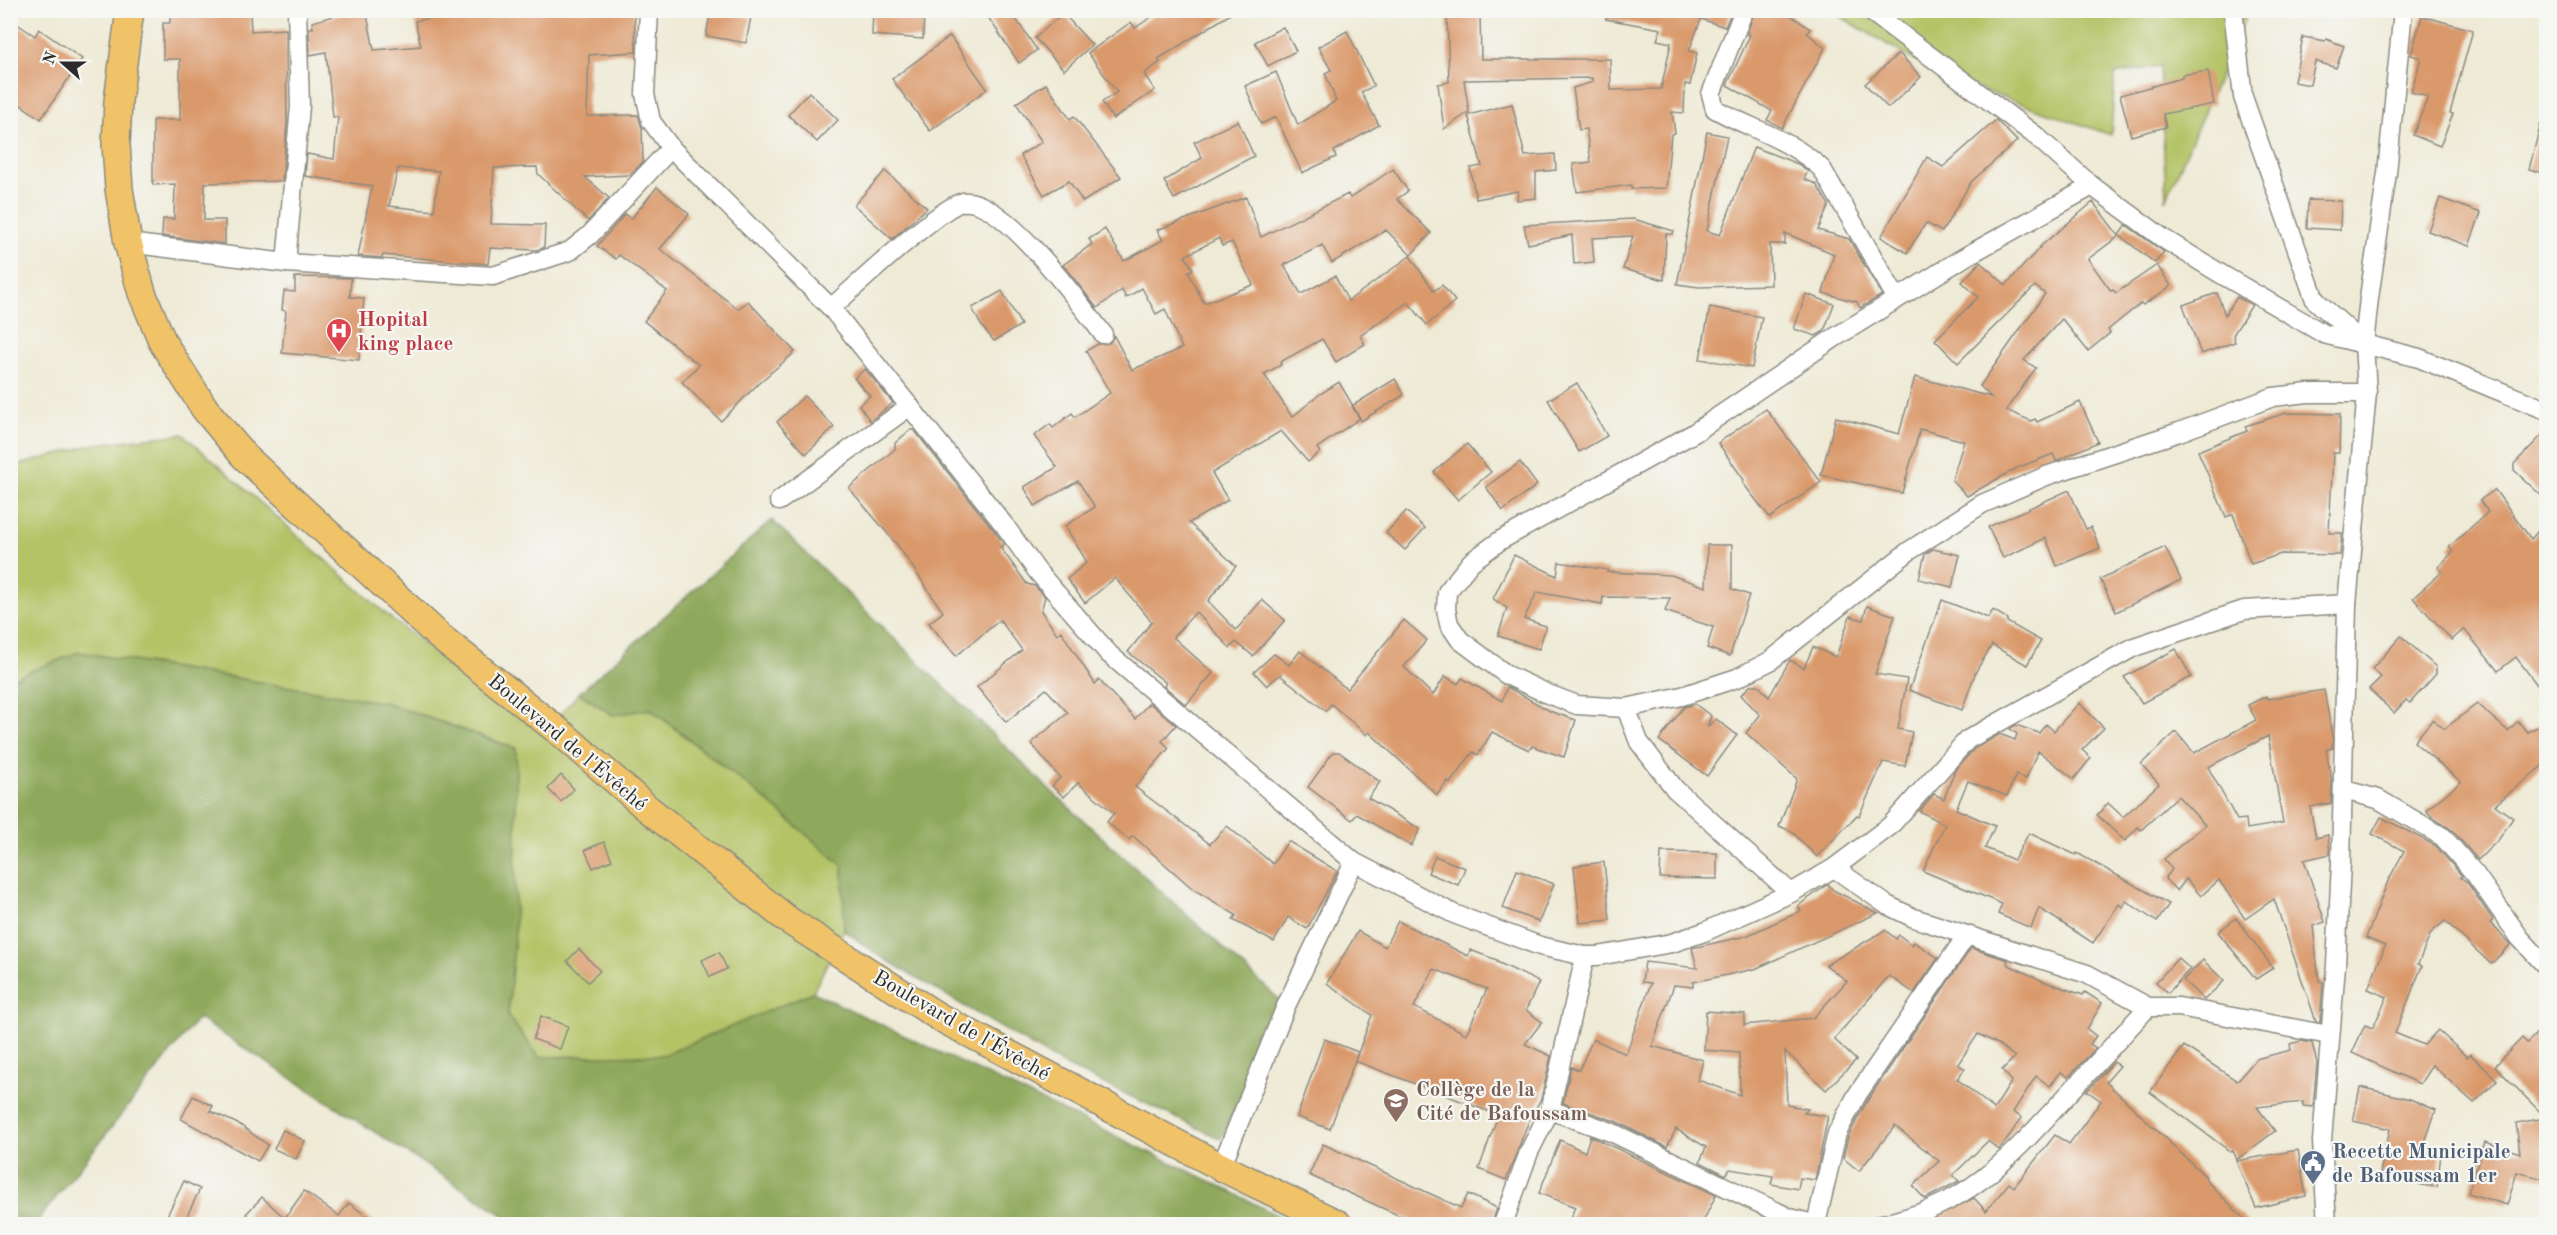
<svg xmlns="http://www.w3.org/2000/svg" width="2557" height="1235" viewBox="0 0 2557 1235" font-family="'Old Standard TT',serif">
	<rect width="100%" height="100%" fill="#f6f6f2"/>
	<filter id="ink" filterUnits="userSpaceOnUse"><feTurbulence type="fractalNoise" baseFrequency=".0167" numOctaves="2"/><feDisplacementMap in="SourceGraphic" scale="12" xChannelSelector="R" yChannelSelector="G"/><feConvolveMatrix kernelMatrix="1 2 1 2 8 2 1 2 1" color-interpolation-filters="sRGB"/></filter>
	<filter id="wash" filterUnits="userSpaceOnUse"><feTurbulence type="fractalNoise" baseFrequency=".008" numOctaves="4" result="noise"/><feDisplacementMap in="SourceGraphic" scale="24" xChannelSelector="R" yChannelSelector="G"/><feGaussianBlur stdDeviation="1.35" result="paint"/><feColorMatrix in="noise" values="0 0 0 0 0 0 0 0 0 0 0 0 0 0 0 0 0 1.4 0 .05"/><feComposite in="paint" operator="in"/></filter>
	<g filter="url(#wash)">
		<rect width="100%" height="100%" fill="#eeead5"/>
		<g fill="#b4c366" stroke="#707748" stroke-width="1.5">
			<polygon points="1831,11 2248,11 2166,200 2160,66 2115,74 2111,135 1939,75"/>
			<polygon points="183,434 394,621 543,733 579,693 613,715 650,709 765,799 843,866 844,930 813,992 664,1055 539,1057 508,1016 515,930 516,748 387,703 79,652 11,679 11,467 95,444"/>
		</g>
		<g fill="#8fa95b" stroke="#5d6a43" stroke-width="1.5">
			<polygon points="772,520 1048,788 1282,1002 1221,1139 1064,1065 878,955 844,930 843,866 765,799 651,709 613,715 579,693"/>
			<polygon points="79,652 387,703 516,749 515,930 508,1016 539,1057 664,1055 813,992 1212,1182 1294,1224 517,1224 198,1018 35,1224 11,1224 11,679"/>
		</g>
		<g id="blocks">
			<g fill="#da996a" fill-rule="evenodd">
				<polygon points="170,10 250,12 251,31 286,29 287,123 282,181 205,183 204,220 225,220 225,244 162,236 163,219 174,219 175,184 153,185 153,120 180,120 180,59 163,59 163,23 170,23"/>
				<path d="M355 10H366L374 50 421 46 415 21 451 15 450 10H634L636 52 589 55 587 116 638 115 642 128 643 162 630 175 585 177 609 198 588 221 538 174 537 167 494 168 491 224 545 225 544 248 536 250 490 248 488 264 383 255 382 258 358 256 372 186 305 176 307 154 334 159 338 117H333L326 52 310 55 309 28H313L312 22ZM398 168 439 171 434 211 389 206Z"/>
				<polygon points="711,10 751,17 746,43 706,36"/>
				<polygon points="873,10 924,10 923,39 872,35"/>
				<polygon points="997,10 1010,10 1037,50 1019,63 988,17"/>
				<polygon points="1162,10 1237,10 1158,59 1160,62 1144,74 1155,90 1113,119 1102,102 1117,92 1088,53 1131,22 1135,28"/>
				<polygon points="1606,10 1732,10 1725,27 1701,19 1689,51 1697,53 1690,85 1685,84 1684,113 1672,112 1675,133 1671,134 1666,188 1631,189 1631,185 1577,192 1573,164 1591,162 1586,129 1579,130 1573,88 1593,82 1592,78 1464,80 1469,112 1444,129 1438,84 1449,82 1447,16 1480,14 1481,59 1610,59 1611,90 1661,89 1671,43 1657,40 1661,29 1606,19"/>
				<polygon points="1755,10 1783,10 1810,29 1807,33 1825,48 1782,128 1767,120 1772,111 1727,85 1750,35 1747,34"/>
				<polygon points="1063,13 1092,45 1064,70 1035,38"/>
				<polygon points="2422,16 2473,30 2450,113 2453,114 2440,146 2413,135 2428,97 2411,92 2421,58 2411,55"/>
				<polygon points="10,19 35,36 39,29 82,59 41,119 10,97"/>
				<polygon points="1283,27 1296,51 1268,66 1255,42"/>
				<polygon points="1347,31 1374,86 1361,92 1379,125 1334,151 1336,157 1302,173 1276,117 1261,124 1245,86 1276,72 1298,125 1336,101 1325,73 1331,70 1318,47"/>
				<polygon points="950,36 987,89 930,131 892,79"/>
				<polygon points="2303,37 2325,41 2326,39 2344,46 2336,68 2315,61 2310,85 2294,82"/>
				<polygon points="1899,53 1921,77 1888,108 1865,84"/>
				<polygon points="2208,71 2214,104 2163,114 2166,127 2131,136 2120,95 2182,78 2182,75"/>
				<polygon points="1046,84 1070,119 1074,116 1121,177 1083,202 1069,181 1044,195 1020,155 1042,142 1016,103"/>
				<polygon points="809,92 838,120 817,142 788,115"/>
				<polygon points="1512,104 1525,156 1555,154 1556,170 1536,172 1536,198 1517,200 1518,191 1476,199 1470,168 1482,166 1468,115"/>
				<polygon points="1996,120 2017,141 1971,182 1942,232 1926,223 1907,253 1881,237 1927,157 1943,167"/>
				<polygon points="1238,121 1254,156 1174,199 1164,181 1202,158 1194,142"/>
				<polygon points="2541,123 2547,124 2547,174 2529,169"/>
				<polygon points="1707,132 1727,136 1707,231 1720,235 1754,147 1798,164 1808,171 1804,179 1816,184 1829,205 1818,230 1849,239 1882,295 1860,308 1857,302 1823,293 1834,254 1785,233 1785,244 1770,244 1771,285 1699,287 1677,284"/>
				<path d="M1393 169 1408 191 1397 199 1431 233 1411 255 1386 230 1332 263 1322 245 1284 265 1301 294 1335 276 1348 301 1410 256 1434 291 1442 285 1455 301 1427 325 1408 302 1360 336 1365 344 1336 362 1322 339 1280 362 1281 365 1264 374 1292 417 1320 394 1339 382 1360 418 1317 448 1320 452 1308 462 1281 431 1212 473 1228 500 1189 523 1236 566 1208 601 1236 630 1262 600 1285 620 1253 656 1236 642 1230 648 1196 612 1173 637 1213 673 1186 705 1164 686 1166 683 1128 652 1152 622 1115 578 1085 603 1067 579 1087 562 1065 526 1095 507 1078 481 1035 506 1024 487 1057 467 1034 436 1050 424 1053 428 1072 413 1075 417 1110 393 1086 351 1098 344 1109 343 1114 336 1132 370 1182 348 1165 309 1156 314 1142 288 1126 298 1122 290 1097 308 1063 265 1092 244 1089 239 1105 229 1124 261 1163 240 1157 230 1246 197 1261 237 1348 194 1350 198ZM1219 238 1222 246 1232 242 1253 285 1204 303 1188 272 1193 269 1185 256Z"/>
				<polygon points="885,171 927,208 892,239 854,205"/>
				<polygon points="657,187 689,214 660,249 738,309 748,301 795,352 759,383 721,421 682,382 699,365 644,321 667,291 619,255 616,259 597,246 625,214 631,219"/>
				<polygon points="2440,198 2481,213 2469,246 2428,231"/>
				<polygon points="2308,200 2341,201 2340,230 2307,228"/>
				<polygon points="2093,202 2119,236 2088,259 2111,291 2113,290 2116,293 2157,265 2171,286 2143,305 2141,303 2108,330 2110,333 2088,351 2062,319 2024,360 2036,368 2006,410 2031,421 2035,419 2037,422 2080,402 2098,442 2056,461 2053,454 2017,468 1967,496 1952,480 1964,441 1920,429 1902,493 1821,475 1836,417 1899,434 1915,377 1991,397 1980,386 2045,294 2035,286 1958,363 1935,340 1978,297 1962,282 1980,262 2006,285 2042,245"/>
				<polygon points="1633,219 1674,231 1673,234 1666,234 1664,280 1623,269 1633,236 1592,238 1594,262 1574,264 1572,235 1528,244 1524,225"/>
				<polygon points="2126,225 2164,252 2155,263 2119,235"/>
				<polygon points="295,277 351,278 350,297 364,298 359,360 282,353 286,311 282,310 284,291 295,292"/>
				<polygon points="1002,291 1021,325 994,341 981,325 972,308"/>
				<polygon points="2217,293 2225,315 2237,297 2252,305 2233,335 2235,342 2201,354 2183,305"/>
				<polygon points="1806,294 1834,304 1824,331 1816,336 1794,329"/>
				<polygon points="1710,307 1762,317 1752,368 1700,359"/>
				<polygon points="865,369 893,403 870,421 859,405 870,396 854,378"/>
				<polygon points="1395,379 1404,395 1361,421 1352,406"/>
				<polygon points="1577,383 1607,436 1579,452 1548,400"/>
				<polygon points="804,396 834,427 806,454 777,422"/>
				<polygon points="1766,409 1821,482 1770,518 1742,482 1744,480 1718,443"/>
				<polygon points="2286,413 2340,414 2339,453 2333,453 2329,533 2342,533 2340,555 2281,554 2251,564 2233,514 2226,517 2198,451 2247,431 2245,426"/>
				<polygon points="910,430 914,430 996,533 1004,544 1000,547 1027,584 1035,586 1045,597 1041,611 1057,634 1061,631 1095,684 1099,680 1135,719 1149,703 1176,725 1162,741 1169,748 1135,787 1210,844 1227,826 1273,864 1288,841 1337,871 1307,929 1288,917 1274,942 1233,920 1236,915 1193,889 1133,836 1129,840 1107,822 1114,813 1078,783 1064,797 1052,786 1060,778 1031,743 1068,713 1046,689 1006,722 977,687 1022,650 1000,620 956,656 929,623 943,612 899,547 849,488 895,449 895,443"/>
				<polygon points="2547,430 2547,501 2514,470 2514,464"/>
				<polygon points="1467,444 1491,472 1458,500 1434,472"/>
				<polygon points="1520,462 1537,485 1503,511 1486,487"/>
				<polygon points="2069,490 2086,529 2091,527 2100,548 2057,566 2046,538 2003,558 1988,527"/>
				<polygon points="2495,490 2531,539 2547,521 2547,698 2516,657 2498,671 2464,629 2452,640 2413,598 2442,572 2438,567 2453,552 2449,547 2488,512 2480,500"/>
				<polygon points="1406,511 1425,528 1405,550 1386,533"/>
				<polygon points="1707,545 1732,545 1732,589 1749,595 1730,656 1707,648 1713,627 1665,611 1670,598 1603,597 1602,604 1537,592 1524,619 1546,626 1539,649 1498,636 1507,608 1493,599 1514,555 1557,576 1559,562 1608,570 1607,572 1671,575 1706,587"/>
				<polygon points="2165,547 2181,580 2116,612 2100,579"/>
				<polygon points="1933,549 1960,555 1952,587 1919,579 1925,554"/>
				<polygon points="1942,600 1988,618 1993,610 2008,619 2007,622 2041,641 2027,665 1992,645 1976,671 1962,710 1909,690"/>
				<polygon points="1867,606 1895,616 1875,674 1907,679 1898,729 1912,732 1905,766 1883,762 1859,816 1857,815 1817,857 1791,831 1779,826 1797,779 1746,733 1760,715 1741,695 1751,685 1758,685 1769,697 1790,660 1804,668 1813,647 1836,657 1850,616 1863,620"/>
				<polygon points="1404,620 1427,640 1404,667 1433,695 1445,676 1458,684 1462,678 1502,701 1507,687 1552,712 1576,720 1564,757 1532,746 1529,750 1492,732 1478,755 1473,752 1450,783 1448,781 1437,795 1369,732 1367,735 1331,704 1326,711 1280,675 1282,673 1267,686 1254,672 1274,654 1289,665 1300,651 1347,689"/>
				<polygon points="2401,636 2436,667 2436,674 2410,703 2406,700 2394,713 2369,689 2381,677 2372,669"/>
				<polygon points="2176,649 2191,677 2142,703 2124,677"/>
				<path d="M2324 690 2333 741 2332 748 2326 749 2332 783 2331 803 2310 807 2316 838 2328 835 2330 854 2304 860 2325 922 2313 926 2319 981 2323 982 2320 1022 2316 1021 2274 899 2245 919 2219 880 2201 896 2186 879 2177 891 2165 879 2172 869 2164 859 2205 825 2178 796 2141 830 2138 827 2125 841 2097 815 2108 803 2123 817 2159 784 2141 764 2176 732 2194 753 2256 720 2248 705 2266 696 2268 699ZM2268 736 2283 823 2247 829 2246 819 2237 820 2208 767Z"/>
				<polygon points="2079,703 2104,728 2082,750 2091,758 2074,779 2038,751 2026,779 2016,775 2007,796 1968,781 1956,809 1995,826 1985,848 2014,860 2029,833 2076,855 2077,853 2169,904 2157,922 2126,901 2123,907 2119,904 2093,943 2039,908 2031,928 1998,914 2002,904 1923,871 1945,824 1919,811 1934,794 1944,799 1955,770 1974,749 2000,734 2015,740 2017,734 2010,729 2016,725 2039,733 2046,724 2054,731"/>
				<polygon points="1695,704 1711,716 1707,727 1716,719 1737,735 1707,776 1659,740 1684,707"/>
				<polygon points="2477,704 2508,731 2518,721 2527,732 2547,722 2547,762 2495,805 2513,818 2499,839 2478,860 2452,830 2432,817 2426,810 2461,782 2414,742 2433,719 2444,729"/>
				<polygon points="1333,752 1339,752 1380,782 1368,798 1420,829 1411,846 1357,814 1352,820 1308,787"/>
				<polygon points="561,775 574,789 561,802 548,789"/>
				<polygon points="2381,817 2436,846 2462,876 2460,877 2467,882 2493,920 2490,923 2511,944 2491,964 2445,921 2431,933 2418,964 2422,966 2395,1033 2424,1045 2438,1030 2467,1057 2470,1054 2497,1080 2474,1103 2432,1065 2420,1084 2352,1053 2365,1025 2373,1028 2387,997 2368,989 2385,946 2366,938 2388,881 2404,851 2372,834"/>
				<polygon points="604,842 612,860 593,868 585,850"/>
				<polygon points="1661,852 1717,853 1717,879 1660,878"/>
				<polygon points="1435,856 1465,868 1458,885 1428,873"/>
				<polygon points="1604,862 1610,920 1580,923 1574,866"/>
				<polygon points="1517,870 1554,884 1539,922 1503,908"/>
				<polygon points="1828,884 1833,890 1878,913 1755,969 1693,982 1693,987 1674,985 1652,1046 1703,1060 1698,1080 1740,1095 1739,1053 1704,1050 1706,1011 1745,1014 1744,1025 1813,1018 1847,981 1826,965 1885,930 1896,939 1899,935 1912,945 1914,942 1938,958 1914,993 1889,976 1834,1039 1856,1060 1826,1090 1785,1051 1787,1105 1808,1109 1804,1113 1828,1116 1815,1180 1800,1178 1798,1189 1771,1184 1773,1176 1730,1169 1726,1175 1700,1162 1706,1147 1676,1129 1667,1147 1615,1121 1563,1103 1571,1067 1579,1070 1593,1039 1626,1054 1651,983 1642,982 1645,962 1697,968 1692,948 1746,936 1801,911 1798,906"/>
				<polygon points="2236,918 2273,968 2256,979 2218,932"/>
				<path d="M1398 921 1468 956 1470 950 1497 960V962L1539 982 1526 1010 1542 1022 1525 1044 1551 1056 1541 1099 1530 1118 1506 1180 1479 1169 1498 1115 1355 1061 1372 1015 1327 983 1358 931 1385 947ZM1434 969 1487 989 1466 1034 1414 1007Z"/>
				<path d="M1971 948 2008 960 2007 964 2043 981 2083 995 2085 992 2102 1003 2087 1029 2096 1036 2090 1044 2096 1048 2068 1077 2061 1072 2050 1086 2036 1076 2013 1112 2022 1118 1999 1150 1988 1141 1953 1175 1959 1181 1925 1199 1913 1186 1939 1161 1895 1126 1859 1171 1843 1158 1848 1137 1867 1101ZM1978 1034 1998 1044 2015 1057 2002 1070 2012 1081 1994 1109 1957 1079 1965 1069 1958 1064Z"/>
				<polygon points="579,949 600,971 588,982 567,961"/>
				<polygon points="719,952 727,969 710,977 702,960"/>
				<polygon points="2178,958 2190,969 2168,993 2156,982"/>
				<polygon points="2203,960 2224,981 2204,1000 2183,980"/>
				<polygon points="541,1016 568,1026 560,1049 533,1039"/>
				<polygon points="2547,1023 2547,1180 2517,1172 2507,1205 2468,1193 2485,1142 2520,1153 2516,1123 2546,1118 2495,1066 2522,1038 2527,1043"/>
				<polygon points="1324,1039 1358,1052 1330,1129 1297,1117"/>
				<polygon points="2301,1041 2312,1043 2317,1063 2313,1107 2303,1106 2303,1102 2257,1107 2275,1131 2236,1160 2232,1150 2231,1152 2150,1092 2184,1046 2237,1081 2256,1059 2291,1050 2290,1044"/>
				<polygon points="2114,1062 2120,1066 2106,1082 2206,1177 2205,1179 2249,1224 1921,1224 1974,1198 1986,1211 2009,1183 2014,1187 2055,1135 2069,1144 2101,1101 2087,1091"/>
				<polygon points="2360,1087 2410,1099 2436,1110 2422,1151 2441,1154 2437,1187 2414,1184 2415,1181 2380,1173 2390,1129 2353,1121"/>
				<polygon points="193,1096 213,1106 210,1111 240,1125 268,1145 258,1161 181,1119"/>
				<polygon points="283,1130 305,1141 296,1159 274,1149"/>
				<polygon points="1590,1136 1716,1195 1702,1224 1568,1224 1575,1207 1539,1193 1560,1140 1585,1152"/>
				<polygon points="1323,1144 1461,1208 1468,1194 1497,1208 1492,1224 1418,1224 1309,1175"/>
				<polygon points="2298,1150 2306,1196 2256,1208 2236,1161"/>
				<polygon points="184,1181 200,1189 183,1224 163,1224"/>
				<polygon points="304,1191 339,1216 349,1203 377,1224 257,1224 246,1214 262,1197 285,1218"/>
			</g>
		</g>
	</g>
	<g filter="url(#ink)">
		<use href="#blocks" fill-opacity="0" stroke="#8c8a80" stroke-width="1.5"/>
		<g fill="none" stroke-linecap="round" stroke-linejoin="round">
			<defs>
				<g id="minor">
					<polyline points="649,10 645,94 651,121 671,148 831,308 1005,526 1037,571 1109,654 1354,862 1454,914 1540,946 1585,956 1598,956 1672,943 1704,932 1791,893 1834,868 1890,826 1967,740 2134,647 2244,610 2347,604"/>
					<path d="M1744 10 1711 94 1715 109C1751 129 1792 140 1822 169L1897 299"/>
					<polyline points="1869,10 2036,136 2092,186 2164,239 2221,274 2324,334 2419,358 2546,410"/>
					<polyline points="2233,10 2243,97 2315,300 2361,341"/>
					<polyline points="2092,186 1963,258 1834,338 1694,433 1501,540 1471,562 1447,592 1446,609 1449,624 1460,640 1507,675 1548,694 1577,705 1626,708 1682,696 1737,678 1770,661 1909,551 1982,504 2046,476 2179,432 2273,397 2308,393 2367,393"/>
					<polyline points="128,243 286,263 493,276 570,251 590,235 671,148"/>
					<polyline points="286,263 300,106 297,10"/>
					<path d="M831 308C854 288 941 206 963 202 1002 196 1080 304 1103 334"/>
					<polyline points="779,501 910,406"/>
					<polyline points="1626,708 1639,742 1675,789 1791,893"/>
					<polyline points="2344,790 2378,799 2443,837 2475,874 2520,938 2546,966"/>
					<polyline points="1834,868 1887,905 1914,918 2087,974 2148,1007"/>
					<polyline points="1550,1110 1611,1132 1790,1218 1813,1224"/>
					<polyline points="1221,1167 1286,1006 1354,862"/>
					<polyline points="1503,1224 1529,1152 1550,1110 1585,956"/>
					<polyline points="1816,1224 1837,1133 1857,1095 1967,935"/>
					<path d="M1882 1224C1965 1207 2006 1162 2061 1102 2090 1071 2119 1039 2148 1007H2179L2329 1035"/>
					<polyline points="2327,1224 2322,1141 2336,965 2341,863 2347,604 2367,393 2364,344 2369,298 2387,173 2403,10"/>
				</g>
				<polyline id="primary" points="130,10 118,101 116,144 119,189 128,243 142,293 163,343 205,409 244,456 440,637 567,738 647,808 788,920 939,1017 1221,1167 1338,1224"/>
			</defs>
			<use href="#minor" stroke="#8c8a80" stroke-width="21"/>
			<use href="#primary" stroke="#8c8a80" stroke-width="30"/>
			<use href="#minor" stroke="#fff" stroke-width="18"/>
			<use href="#primary" stroke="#f0c369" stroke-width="27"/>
		</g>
	</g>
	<defs>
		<symbol id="hospital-pin" viewBox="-11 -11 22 30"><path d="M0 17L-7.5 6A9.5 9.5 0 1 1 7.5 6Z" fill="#e0444e" stroke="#f6f6f2"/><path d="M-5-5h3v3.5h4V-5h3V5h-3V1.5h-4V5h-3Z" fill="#fff"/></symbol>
		<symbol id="school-pin" viewBox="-11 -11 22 30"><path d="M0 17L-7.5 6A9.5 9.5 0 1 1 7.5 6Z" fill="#8d6e63" stroke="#f6f6f2"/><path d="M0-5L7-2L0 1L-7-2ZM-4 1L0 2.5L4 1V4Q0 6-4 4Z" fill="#fff"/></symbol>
		<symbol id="civic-pin" viewBox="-11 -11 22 30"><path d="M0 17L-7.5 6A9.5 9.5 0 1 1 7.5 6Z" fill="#5c6f8a" stroke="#f6f6f2"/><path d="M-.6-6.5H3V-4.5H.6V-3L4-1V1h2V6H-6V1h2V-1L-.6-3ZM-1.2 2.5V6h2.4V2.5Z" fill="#fff"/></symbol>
	</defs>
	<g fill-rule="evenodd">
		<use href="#hospital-pin" x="324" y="316" width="30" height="40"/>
		<use href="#school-pin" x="1381" y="1086" width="30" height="40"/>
		<use href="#civic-pin" x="2298" y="1148" width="30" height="40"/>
	</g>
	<g text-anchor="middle" stroke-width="4.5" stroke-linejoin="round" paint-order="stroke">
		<g font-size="21" font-weight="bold" fill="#be3a42" stroke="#f6f6f2" text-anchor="start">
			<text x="358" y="326">Hopital<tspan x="358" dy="24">king place</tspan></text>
		</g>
		<g font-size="21" fill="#2b2b2b" stroke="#f6f6f2">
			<text transform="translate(568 742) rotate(40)" y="7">Boulevard de l'Évêché</text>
			<text transform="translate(962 1025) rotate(30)" y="7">Boulevard de l'Évêché</text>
		</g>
		<g font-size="21" font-weight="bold" fill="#785e54" stroke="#f6f6f2" text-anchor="start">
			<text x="1416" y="1096">Collège de la<tspan x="1416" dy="24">Cité de Bafoussam</tspan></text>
		</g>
		<g font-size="21" font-weight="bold" fill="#4e5e75" stroke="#f6f6f2" text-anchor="start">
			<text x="2332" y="1158">Recette Municipale<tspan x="2332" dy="24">de Bafoussam 1er</tspan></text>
		</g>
	</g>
	<rect width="2557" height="1235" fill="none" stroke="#f6f6f2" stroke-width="36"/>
	<g transform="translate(63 63) rotate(291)" stroke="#f6f6f2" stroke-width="4.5" paint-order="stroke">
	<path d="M0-4.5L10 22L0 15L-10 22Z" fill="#2b2b2b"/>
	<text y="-9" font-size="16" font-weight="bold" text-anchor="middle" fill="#2b2b2b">N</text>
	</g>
</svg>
